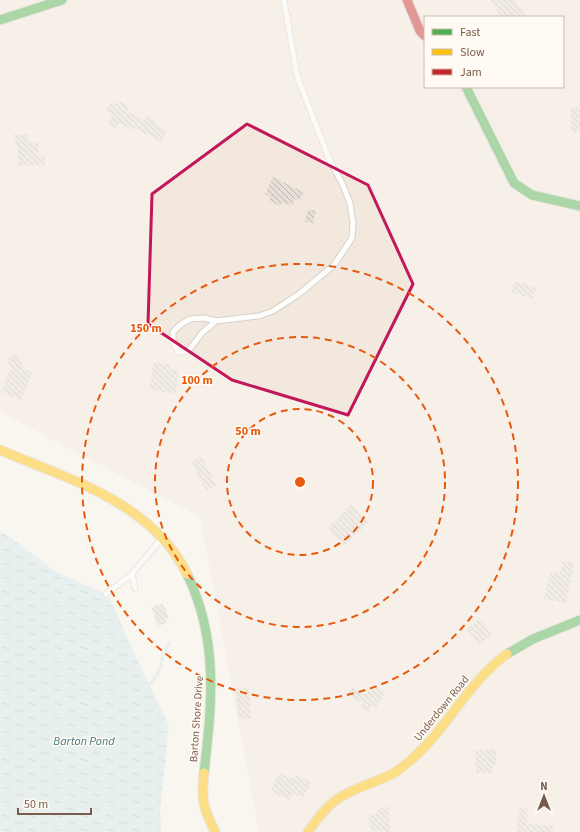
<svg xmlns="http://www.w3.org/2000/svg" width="580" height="832" viewBox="0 0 580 832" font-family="'Source Sans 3',sans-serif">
	<defs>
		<pattern id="water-ripples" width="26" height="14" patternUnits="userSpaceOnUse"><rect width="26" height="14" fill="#d0e8ea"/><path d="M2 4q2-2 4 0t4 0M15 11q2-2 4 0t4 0" fill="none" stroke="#aebfc0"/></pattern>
		<pattern id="building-back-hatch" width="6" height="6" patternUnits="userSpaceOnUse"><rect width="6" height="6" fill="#e6ded7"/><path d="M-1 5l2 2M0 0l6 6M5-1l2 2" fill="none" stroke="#bfb7b1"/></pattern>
	</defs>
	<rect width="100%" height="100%" fill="#f9f5f0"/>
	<path fill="#f2e8de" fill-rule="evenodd" d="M0 0H580V832H259L200 517 0 412ZM425 17H563V87H425Z"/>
	<polygon fill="url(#water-ripples)" points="0,531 17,542 56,572 106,594 110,598 133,651 169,726 160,811 161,832 0,832"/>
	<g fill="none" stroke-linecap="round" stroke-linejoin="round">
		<path stroke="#d0e8ea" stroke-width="3" d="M147 688C156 677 163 668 162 655L166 652 169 643"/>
	</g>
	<g fill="url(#building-back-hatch)">
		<polygon points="490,0 515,0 526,17 501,17"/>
		<polygon points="112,101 118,105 120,101 130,107 127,111 145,121 147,116 157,122 155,125 167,131 161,142 134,128 133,130 119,123 116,128 108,125 109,123 108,122 112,115 106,111"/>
		<rect x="571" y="108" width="9" height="24"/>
		<polygon points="28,134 28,143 38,143 39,157 45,157 45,165 18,166 18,146 15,146 14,135"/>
		<polygon points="273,177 304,192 299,201 295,199 292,206 282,202 280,206 269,201 271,197 265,194"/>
		<polygon points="308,209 316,211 313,223 305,222"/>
		<polygon points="514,281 536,288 533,299 511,292"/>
		<polygon points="16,353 25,369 32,372 21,400 1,392 11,368 6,359"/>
		<polygon points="154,362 171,365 170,369 179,371 175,394 149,389"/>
		<polygon points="201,456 217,486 206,491 191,461"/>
		<polygon points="351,504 369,521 345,546 328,529"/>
		<polygon points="562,561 574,563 566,603 544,599 550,572 560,573"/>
		<polygon points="163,603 169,617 165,619 167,623 158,626 151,607"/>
		<polygon points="480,619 492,634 479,645 466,630"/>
		<polygon points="374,686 385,692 376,708 371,706 368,712 360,707 363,703 347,695 352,687 366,695 369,690 371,692"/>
		<polygon points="249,688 251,718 238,719 236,689"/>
		<polygon points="496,749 496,765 492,765 492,773 476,773 475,750"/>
		<polygon points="279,773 294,779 296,775 311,782 303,798 293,793 289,800 270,791"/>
		<polygon points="389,807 390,832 370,831 369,815 378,814 378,808"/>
		<polygon points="519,808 528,809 527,824 553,826 553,832 517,832"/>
	</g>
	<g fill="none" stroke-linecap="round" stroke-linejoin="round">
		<defs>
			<g id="lane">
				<polyline points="216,321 202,333 188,351 178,352 173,341 173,332 180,325 190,319 204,318 216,321 259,316 273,311 299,294 334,265 352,238 353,223 350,203 342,183 330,161 297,76 284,0"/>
				<polyline points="132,574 135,588"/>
				<polyline points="106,594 131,575 157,544 163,539"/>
			</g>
			<g id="fast">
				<polyline points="0,20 62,0"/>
				<polyline points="466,87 514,183 532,195 580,206"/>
				<path d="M187 574C219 640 212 703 204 773"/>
				<polyline points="507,654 533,639 580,620"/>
			</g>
			<g id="slow">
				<path d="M0 450C68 479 152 502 187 574"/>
				<path d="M204 773C201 800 203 807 215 832"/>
				<path d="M308 832C316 820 324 809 336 800 354 787 376 783 394 773 400 769 406 764 411 760 447 729 468 682 507 654"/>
			</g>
			<polyline id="jam" points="407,0 420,31 425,36"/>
		</defs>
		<use href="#lane" stroke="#d7d1cb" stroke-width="7"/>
		<use href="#fast" stroke="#d9d2cb" stroke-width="11"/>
		<use href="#slow" stroke="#d9d2cb" stroke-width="11"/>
		<use href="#jam" stroke="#d9d2cb" stroke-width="11"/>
		<g stroke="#dcd5d0" stroke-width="1.5" stroke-dasharray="1 3" stroke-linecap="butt">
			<polyline points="94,637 122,622"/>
			<polyline points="152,676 157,680"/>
		</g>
		<use href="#lane" stroke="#fefefd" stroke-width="5"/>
		<use href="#fast" stroke="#4caf50" stroke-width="9"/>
		<use href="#slow" stroke="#ffc107" stroke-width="9"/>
		<use href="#jam" stroke="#c62828" stroke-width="9"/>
	</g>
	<path d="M0 0H580V832H0ZM247 124 368 185 413 284 348 415 232 380 148 324 152 194Z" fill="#f9f5f0" fill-opacity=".55" fill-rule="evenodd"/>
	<path fill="none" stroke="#c2185b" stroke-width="3" stroke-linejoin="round" d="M247 124 368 185 413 284 348 415 232 380 148 324 152 194Z"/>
	<g fill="none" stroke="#e8590c" stroke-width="2" stroke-dasharray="7 5">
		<circle cx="300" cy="482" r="73"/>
		<circle cx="300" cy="482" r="145"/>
		<circle cx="300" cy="482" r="218"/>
	</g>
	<g text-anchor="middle" stroke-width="3" stroke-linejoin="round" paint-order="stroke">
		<g font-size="11" fill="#7a5c4d" stroke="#fffaf3">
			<text transform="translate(441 708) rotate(-51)" y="4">Underdown Road</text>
			<text transform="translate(196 719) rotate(-86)" y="4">Barton Shore Drive</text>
		</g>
		<g font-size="12" font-style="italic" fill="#437c86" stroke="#fffaf3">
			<text x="84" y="745">Barton Pond</text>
		</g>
	</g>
	<circle cx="300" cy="482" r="6" fill="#e8590c" stroke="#fffaf3" stroke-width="2"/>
	<g font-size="12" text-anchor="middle" font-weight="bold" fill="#e8590c" stroke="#fffaf3" stroke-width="3" stroke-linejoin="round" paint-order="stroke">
		<text x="146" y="332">150 m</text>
		<text x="197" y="384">100 m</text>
		<text x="248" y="435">50 m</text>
	</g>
	<rect x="424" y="16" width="140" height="72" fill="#fffaf3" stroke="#cabbb1"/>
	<rect x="432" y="29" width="20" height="6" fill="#4caf50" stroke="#cabbb1"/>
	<text x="460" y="36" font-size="12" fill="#7a5c4d">Fast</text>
	<rect x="432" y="49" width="20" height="6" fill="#ffc107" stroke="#cabbb1"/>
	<text x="460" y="56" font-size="12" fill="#7a5c4d">Slow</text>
	<rect x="432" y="69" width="20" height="6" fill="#c62828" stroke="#cabbb1"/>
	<text x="460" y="76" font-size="12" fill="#7a5c4d">Jam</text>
	<g transform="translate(544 796)" stroke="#fffaf3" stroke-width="3" paint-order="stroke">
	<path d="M0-3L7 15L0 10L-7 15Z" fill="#7a5c4d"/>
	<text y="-6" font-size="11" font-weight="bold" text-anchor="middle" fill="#7a5c4d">N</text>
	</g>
	<path d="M18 808v6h73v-6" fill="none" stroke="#7a5c4d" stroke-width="2"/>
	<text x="24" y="808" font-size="12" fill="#7a5c4d" stroke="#fffaf3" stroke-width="3" paint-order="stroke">50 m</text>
</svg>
